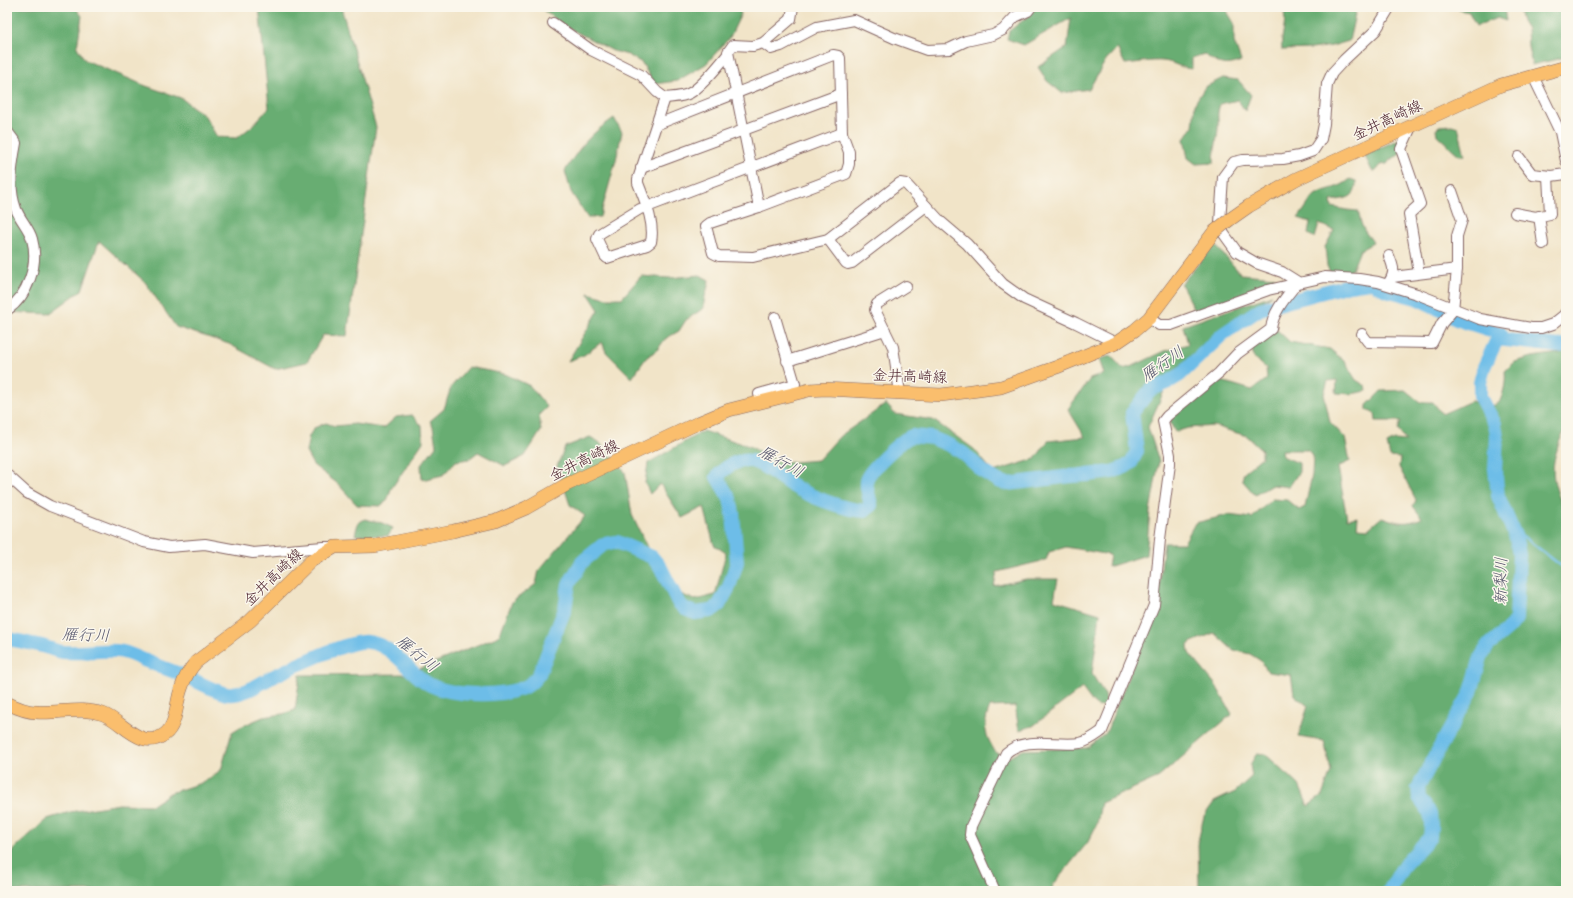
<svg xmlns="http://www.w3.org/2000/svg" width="1573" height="898" viewBox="0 0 1573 898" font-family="'Gochi Hand','Klee One',sans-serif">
	<rect width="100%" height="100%" fill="#fbf7ec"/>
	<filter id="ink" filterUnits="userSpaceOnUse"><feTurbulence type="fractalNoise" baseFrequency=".025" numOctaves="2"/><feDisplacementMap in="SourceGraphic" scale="8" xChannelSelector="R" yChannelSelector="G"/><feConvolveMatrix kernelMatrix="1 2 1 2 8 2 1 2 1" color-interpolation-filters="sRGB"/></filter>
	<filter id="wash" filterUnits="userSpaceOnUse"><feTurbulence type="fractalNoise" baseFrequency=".012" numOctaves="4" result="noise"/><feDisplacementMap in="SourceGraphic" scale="16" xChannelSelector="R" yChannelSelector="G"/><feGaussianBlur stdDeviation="0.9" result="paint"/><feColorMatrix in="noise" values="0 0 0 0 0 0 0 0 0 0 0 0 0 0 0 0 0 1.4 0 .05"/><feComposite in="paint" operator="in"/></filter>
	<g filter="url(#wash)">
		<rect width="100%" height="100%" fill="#f1e4c8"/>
		<g fill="#68ad72" stroke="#59664e">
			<polygon points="7,7 75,7 82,16 77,47 85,60 146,86 181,98 205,116 217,137 237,138 251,127 269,108 259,7 341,7 376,127 347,336 323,335 307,362 275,369 229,344 176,327 145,282 99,241 82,290 49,314 7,312"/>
			<polygon points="539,7 738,7 741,14 730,37 706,64 677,81 654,84 642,63 628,55 613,51 563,25"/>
			<path d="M1037 7H1227L1228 13 1234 23V42L1241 61C1225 68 1217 64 1204 54L1192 58V69C1180 68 1174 62 1163 61 1150 60 1137 63 1125 64L1117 48 1106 60 1089 89 1062 93 1047 81 1038 67 1067 47 1071 18 1024 45 1007 39 1009 31 1026 18Z"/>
			<path d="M1283 7H1359L1356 10 1349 41 1332 46 1312 49 1282 50C1280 34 1288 26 1283 7Z"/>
			<polygon points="1458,7 1504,7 1506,21 1497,18 1476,26 1469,12 1459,10"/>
			<polygon points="1518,7 1566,7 1566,57 1532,65 1528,47 1527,29 1522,21"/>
			<path d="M1223 78 1238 80 1251 95 1245 111 1238 100 1220 104C1216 116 1219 118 1218 129 1217 141 1214 152 1214 163L1196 164 1188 158 1184 139 1193 127 1195 103 1205 87Z"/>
			<path d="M614 118 622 132 616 160 600 217H587L571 192 565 171C580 146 590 134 614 118Z"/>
			<polygon points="1452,125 1458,127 1465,155 1459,155 1450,147 1437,135 1436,129 1439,126"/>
			<polygon points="1407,136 1399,155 1390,160 1387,164 1381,165 1376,171 1372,171 1365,156 1370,152"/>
			<path d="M1350 179 1356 181C1357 200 1345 198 1331 201L1332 207 1347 210 1358 211C1360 218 1361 226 1366 233 1369 237 1371 238 1373 243L1360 250 1352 270 1346 275 1330 272 1327 266 1325 247 1334 230 1319 224 1315 238 1308 234 1310 222 1298 218C1302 214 1312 197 1315 195 1326 188 1340 189 1350 179Z"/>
			<polygon points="1215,245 1241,274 1275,277 1275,285 1194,314 1191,302 1181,284"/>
			<path d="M700 275 709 280C708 290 703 298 704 308L686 320 679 331 665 339 658 349 646 358 632 378 606 352 602 342 584 355 568 361 599 310 588 293 607 298H622L641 276 670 278Z"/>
			<path d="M1272 295 1237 318 1206 342 1172 373 1148 427 1159 461 1150 511 1146 555 1108 567 1110 555 1066 547 1049 552 1046 560 997 572 994 586 1026 579H1058L1054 600 1100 614 1092 674 1105 695 1107 704 1098 707 1093 703 1082 688 1033 726 1019 730 1015 706 990 707C982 727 985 735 996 753L1010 757 1023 750 1087 748 1106 733 1157 604 1164 543H1184L1195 523 1228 515 1252 518 1272 499 1287 500 1299 510 1305 507 1312 475 1313 457 1308 450H1281L1282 456 1299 463V472L1289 487 1272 485 1255 495 1242 480 1244 472 1262 457V450L1247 436 1214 426 1188 428 1175 432 1170 422 1176 410 1218 380 1252 390 1267 379 1266 368 1253 357 1252 345 1277 330 1290 342 1330 349 1345 362 1356 380 1366 386 1367 391 1351 394 1336 393 1337 380 1328 381 1324 394 1330 422 1345 438 1350 461 1338 467 1347 519 1358 517 1357 528 1368 529 1382 517C1399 523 1405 525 1422 518L1413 506 1416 500 1399 467 1400 458 1390 457 1387 444 1395 440 1406 441 1398 430 1401 421H1376L1375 414 1367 410V405L1381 391 1405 390 1420 402H1433L1442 414 1471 401 1492 406 1499 403C1504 392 1506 383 1505 371L1515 362 1532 357 1566 352V429C1561 436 1559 442 1557 450 1549 473 1555 486 1563 508H1566V891H1207L1199 888 1198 841 1204 816 1214 802 1235 792 1252 776 1250 765 1257 753 1265 754 1299 785 1308 806 1322 796 1331 771 1324 741 1298 737 1308 706 1294 695 1291 675 1268 672 1261 661 1250 654 1233 650 1214 633 1192 642 1188 645 1189 653 1215 684 1232 714 1159 777 1101 803 1097 824 1088 842 1053 885 1052 891H7V854L10 856 14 849 47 819 70 812 119 804 152 805 170 793 204 782 221 770 232 732 240 727 263 717 283 714 295 710 300 675 407 674 499 636 512 602 536 584 539 570 585 516 570 505 557 466 565 447 590 437 599 442 625 472 632 515 646 545 678 593 695 600 715 595 726 553 714 545 704 507 682 518 660 484 650 494 645 483 648 463 703 431 749 446 782 463 818 460 840 436 886 404 895 414 933 420 974 449 993 472 1035 459 1048 441 1085 437 1068 409 1090 379 1104 374 1099 359 1111 356 1123 369 1133 366 1165 351 1188 344 1183 326Z"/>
			<polygon points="468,367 505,374 530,386 547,407 539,415 541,431 525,456 505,466 478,452 469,459 456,461 443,475 422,480 421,465 436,446 433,427 430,421 444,409 451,387"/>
			<polygon points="412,415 422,426 423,442 391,489 387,501 380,506 357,505 338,484 313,465 306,452 309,436 314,428 326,423 335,426 355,424 384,428 396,417"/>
			<polygon points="365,519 382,523 393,528 388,536 355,535 358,523"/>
		</g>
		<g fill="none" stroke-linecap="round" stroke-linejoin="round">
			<polyline stroke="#6dbde8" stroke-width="2.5" points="1511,527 1559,564 1566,572"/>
			<g stroke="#6dbde8" stroke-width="14">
				<polyline points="1500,333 1497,339 1559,346 1566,345"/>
				<path d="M7 639C17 640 27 643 37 645 46 646 54 651 63 652 83 654 104 648 123 652 131 654 139 658 146 661 161 667 176 672 191 679 201 683 216 692 227 694 243 696 259 684 272 677 290 668 351 639 368 642 393 645 405 668 424 681 445 697 504 698 527 686 532 683 535 679 539 674L565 609 569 584 582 562 604 544 617 542 652 557 661 568 678 602 685 609 695 613 711 611 719 605 729 587 737 562 733 513 730 499 717 477C724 468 738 458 751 461 764 464 777 476 788 483 808 496 841 509 865 511L871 505C870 501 866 484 866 481 868 471 902 439 912 436L932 438 949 445 963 453 984 472 998 481 1008 484 1071 476 1087 475 1112 472 1125 467 1131 463 1137 451 1132 413 1150 390 1167 383 1180 375 1223 334 1260 309 1349 285 1370 282 1386 290 1416 298 1435 307 1456 319 1500 333"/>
				<polyline points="1389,891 1404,865 1430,837 1431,825 1430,813 1419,798 1418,788 1436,754 1471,692 1481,657 1488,646 1509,628 1516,619 1519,555 1516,538 1498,496 1495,469 1497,436 1495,424 1480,397 1480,383 1484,367 1500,333"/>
			</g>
		</g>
	</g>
	<g filter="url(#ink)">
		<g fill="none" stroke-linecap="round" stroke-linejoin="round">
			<defs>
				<g id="minor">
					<path d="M553 23 591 50 641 75 657 92 665 98C674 97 683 97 690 93 701 87 720 64 728 54"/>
					<polyline points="763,43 771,49 781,46 817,27 854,20 894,38 927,50 949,49 966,41 993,35 1003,30 1015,17 1028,11 1031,7"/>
					<polyline points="1533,76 1560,132 1566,161"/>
					<path d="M665 98 638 179V183C645 201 655 223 651 242L647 245 607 258 605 256 597 239 599 234 640 209 647 207 842 133"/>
					<polyline points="658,124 833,55 838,56 840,58 842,133 849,152 849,164 846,174 759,207 710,223 706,226 707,230 713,253 719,256 753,257 828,239 900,183 906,184 940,221 967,244 1003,284 1024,299 1076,323 1116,343"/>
					<polyline points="1411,127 1401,149 1420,204 1409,214 1419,273"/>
					<path d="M7 131 16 143C12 164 8 188 16 209 20 220 29 228 32 239 39 264 28 296 7 310"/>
					<polyline points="1519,157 1532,174 1551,176 1566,174"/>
					<polyline points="641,168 841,94"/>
					<polyline points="759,207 728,52 733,45 753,46 763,43 791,19 793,7"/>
					<polyline points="1515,213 1536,217 1550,214 1548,176"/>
					<polyline points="1539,216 1543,244"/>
					<polyline points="828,239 846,263 848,264 852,263 926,206"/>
					<path d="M1389 256C1393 266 1396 272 1389 282"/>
					<polyline points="1393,277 1457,269"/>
					<polyline points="1149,318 1159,325 1171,325 1268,290 1325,277 1359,279 1378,282 1417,294 1480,319 1531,328 1541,328 1553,324 1563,316 1566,312"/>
					<polyline points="1362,334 1368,342 1432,343 1442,323 1453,310 1457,269 1457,236 1462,220 1452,191"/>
					<polyline points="787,361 885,330"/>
					<polyline points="900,393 893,347 875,310 877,304 906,286"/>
					<polyline points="761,401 759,394 795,384 775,317"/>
					<polyline points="7,475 27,493 50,506 144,542 169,547 205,544 253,553 323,547 334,547"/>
					<path d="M995 891 970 835 971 826 1006 753C1026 735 1057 747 1080 743 1089 741 1095 736 1102 731L1154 605 1160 539 1170 464V455L1163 421 1167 416 1219 373 1237 354 1271 329C1273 311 1287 296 1298 282L1282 272 1256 263 1237 252 1224 234 1220 223 1223 177 1234 162 1243 160 1283 159 1299 156 1313 151 1321 139 1324 124 1327 84 1332 73 1344 60 1376 30 1390 7"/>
				</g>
				<g id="major">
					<polyline points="1229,220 1249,206 1296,179 1501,85 1566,67"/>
					<path d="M7 703C17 708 26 712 36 712 59 714 80 706 103 714 123 721 141 752 165 734 177 725 176 702 181 689 184 679 189 670 196 662L250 621 311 561 335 547 375 546 453 531 496 521 526 508 566 485 698 423 729 410 809 390 825 389 941 395 1001 387 1057 367 1116 343 1135 330 1149 318 1214 232"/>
				</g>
			</defs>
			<use href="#minor" stroke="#846462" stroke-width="12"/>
			<use href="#major" stroke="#846462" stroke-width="14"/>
			<use href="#minor" stroke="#fff" stroke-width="10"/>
			<use href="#major" stroke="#fabe6d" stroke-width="13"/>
			<defs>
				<polyline id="major-bridge" points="1214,232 1229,220"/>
			</defs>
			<use href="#major-bridge" stroke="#846462" stroke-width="14" stroke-linecap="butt"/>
			<use href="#major-bridge" stroke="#fabe6d" stroke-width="13"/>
		</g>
	</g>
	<g text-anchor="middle" stroke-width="3" stroke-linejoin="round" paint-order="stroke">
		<g font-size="15" fill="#4a1f2b" stroke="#fbf7ec">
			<text transform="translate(1387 120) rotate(-25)" y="5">金井高崎線</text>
			<text transform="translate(910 376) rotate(2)" y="5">金井高崎線</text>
			<text transform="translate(584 460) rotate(-26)" y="5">金井高崎線</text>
			<text transform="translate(273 577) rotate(-44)" y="5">金井高崎線</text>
		</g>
		<g font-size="16" font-style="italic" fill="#56566d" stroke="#fbf7ec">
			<text transform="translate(1162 363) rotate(-35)" y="6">雁行川</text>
			<text transform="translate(782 461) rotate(29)" y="6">雁行川</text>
			<text transform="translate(1500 581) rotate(-89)" y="6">新梨川</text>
			<text transform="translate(86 634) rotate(2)" y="6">雁行川</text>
			<text transform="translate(418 653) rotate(39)" y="6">雁行川</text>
		</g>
	</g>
	<rect width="1573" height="898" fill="none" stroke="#fbf7ec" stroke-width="24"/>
</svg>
